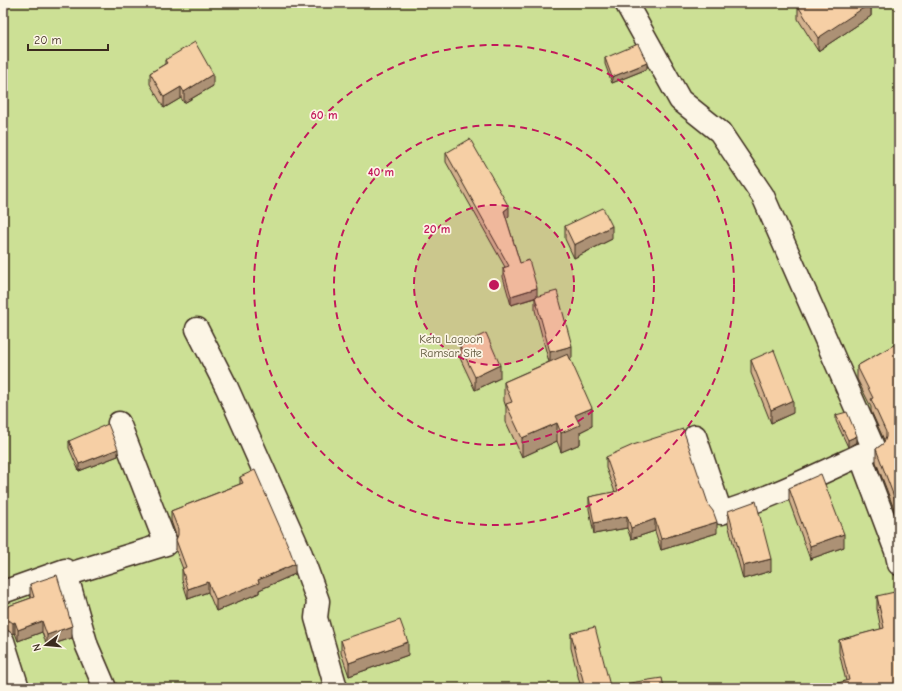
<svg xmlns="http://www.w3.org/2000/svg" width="902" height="691" viewBox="0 0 902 691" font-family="'Comic Neue',sans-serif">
	<rect width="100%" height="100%" fill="#fcf5e5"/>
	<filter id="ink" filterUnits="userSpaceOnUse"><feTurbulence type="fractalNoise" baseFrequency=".025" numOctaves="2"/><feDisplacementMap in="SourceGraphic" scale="8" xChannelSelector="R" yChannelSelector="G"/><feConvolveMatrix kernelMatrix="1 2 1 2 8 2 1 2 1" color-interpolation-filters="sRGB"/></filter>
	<g filter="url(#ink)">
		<rect fill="#cce095" stroke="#84855a" x="3" y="3" width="896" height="685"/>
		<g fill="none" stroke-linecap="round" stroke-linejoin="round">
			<defs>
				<g id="street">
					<polyline points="626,3 680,100 720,132 763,196 874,449 860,455 896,551 899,564"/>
					<polyline points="197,329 227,388 301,554 318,601 316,618 336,688"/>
					<path d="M695 436 721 513C770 498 815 476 860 455"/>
					<polyline points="66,575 166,544 119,423"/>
					<polyline points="3,592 65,570 87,646 105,688"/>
					<polyline points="3,641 18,688"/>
				</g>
			</defs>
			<use href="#street" stroke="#3b2a1e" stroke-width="25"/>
			<use href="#street" stroke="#fcf5e5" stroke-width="22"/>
		</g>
		<g fill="#d4b28e" stroke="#3b2a1e">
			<polygon points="871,4 871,16 818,51 798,19 798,6"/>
			<polygon points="605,58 647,69 612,83 605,64"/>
			<polygon points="165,60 213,86 184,103 181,98 164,108 150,84 150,73 165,64"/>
			<polygon points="446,153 509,216 506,218 520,263 537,296 572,358 570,359 592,426 580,432 580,444 561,452 557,441 522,457 506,422 506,407 504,401 504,382 549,362 535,310 535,298 511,305 503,277 503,268 505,267 446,162"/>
			<polygon points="565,226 612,239 574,258 565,239"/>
			<polygon points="899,342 899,521 897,514 896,514 876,462 876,449 884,443 885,442 871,411 871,407 857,379 857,366"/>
			<polygon points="460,346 500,378 475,390 460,358"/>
			<polygon points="751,360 793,413 771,423 751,373"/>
			<polygon points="836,415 857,442 848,447 836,421"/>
			<polygon points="69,441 118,456 79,471 69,448"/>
			<polygon points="606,457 717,533 661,550 655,531 631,539 627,528 594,534 589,509 589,497 615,492 606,468"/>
			<polygon points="240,477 295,574 259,590 259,593 216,611 208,592 188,599 182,580 182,569 183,569 176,551 176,540 177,538 171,521 171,511 240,484"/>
			<polygon points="789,488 844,547 810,559 789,501"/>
			<polygon points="728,511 771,571 743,579 728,524"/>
			<polygon points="30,584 72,638 47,646 42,632 18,641 15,633 13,634 6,629 3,629 3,608 31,598 30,596"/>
			<polygon points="877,596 899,688 823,688 823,687 846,681 839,652 839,640 881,629 877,609"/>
			<polygon points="571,633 610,686 664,688 581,688 571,648"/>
			<polygon points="341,640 408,655 349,676 341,653"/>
		</g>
		<g fill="#ac9174" stroke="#3b2a1e">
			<polygon points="866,3 873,3 871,4 871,16 818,51 818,38"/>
			<polygon points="647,63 647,69 612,83 612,77"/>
			<polygon points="213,74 213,86 184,103 184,92"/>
			<polygon points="181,87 181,98 164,108 164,97"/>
			<polygon points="509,207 509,216 504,220 504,211"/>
			<polygon points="612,226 612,239 574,258 574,245"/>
			<polygon points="537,288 537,297 511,305 511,296"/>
			<polygon points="572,346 572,358 550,365 550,352"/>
			<polygon points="500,365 500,378 475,390 475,377"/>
			<polygon points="793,400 793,413 771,423 771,410"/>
			<polygon points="592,408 592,426 580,432 580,444 561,452 561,433 575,415"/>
			<polygon points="557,423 557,441 522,457 522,438"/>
			<polygon points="857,436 857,442 848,447 848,440"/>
			<polygon points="118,449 118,456 79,471 79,464"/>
			<polygon points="897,501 897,514 896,514 896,502"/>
			<polygon points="627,516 627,528 594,534 594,523"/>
			<polygon points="655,519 655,531 631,539 631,528"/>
			<polygon points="717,522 717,533 661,550 661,539"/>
			<polygon points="844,534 844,547 810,559 810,546"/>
			<polygon points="771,559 771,571 743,579 743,566"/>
			<polygon points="295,564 295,574 259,590 259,593 216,611 216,600 258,580"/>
			<polygon points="208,582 208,592 188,599 188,589"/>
			<polygon points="42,621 42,632 18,641 18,630"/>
			<polygon points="15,622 15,633 13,634 13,623"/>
			<polygon points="72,626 72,638 47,646 47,635"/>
			<polygon points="408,642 408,655 349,676 349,663"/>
		</g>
		<g fill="#f6cfa5" stroke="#3b2a1e">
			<polygon points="802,3 871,3 818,38 798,6"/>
			<polygon points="195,42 213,74 184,92 181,87 164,97 150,73 167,63 165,60"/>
			<polygon points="638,44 647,63 612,77 605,58"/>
			<polygon points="470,139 509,207 504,211 520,263 529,260 537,288 511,296 503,268 509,266 446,153"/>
			<polygon points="603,208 612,226 574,245 565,226"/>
			<polygon points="557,291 572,346 550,352 535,297"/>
			<polygon points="486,333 500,365 475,377 460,346"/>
			<polygon points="899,342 899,456 898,456 899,458 899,508 897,501 896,502 876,449 884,443 886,437 886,432 871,399 873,398 857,366"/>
			<polygon points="774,350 793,400 771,410 751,360"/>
			<polygon points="568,354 592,408 575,415 580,425 561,433 557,423 522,438 506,404 512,402 504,382"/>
			<polygon points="847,412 857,436 848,440 836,415"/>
			<polygon points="108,424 118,449 79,464 69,441"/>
			<polygon points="683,429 709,506 713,511 717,522 661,539 655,519 631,528 627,516 594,523 589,497 618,491 606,457 633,445"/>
			<polygon points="255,470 289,548 295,564 258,580 259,583 216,600 208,582 188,589 182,569 186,567 176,540 178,535 178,529 171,511 243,483 240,477"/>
			<polygon points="821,474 844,534 810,546 789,488"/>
			<polygon points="756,501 771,559 743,566 728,511"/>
			<polygon points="57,575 72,626 47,635 42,621 18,630 15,622 13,623 6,618 3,618 3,608 34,597 30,584"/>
			<polygon points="899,591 899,688 823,688 823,687 849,680 839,640 884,628 877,596"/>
			<polygon points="400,620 408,642 349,663 341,640"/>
			<polygon points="595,627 610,686 662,678 664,688 585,688 571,633"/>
		</g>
	</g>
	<circle cx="494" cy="285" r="80" fill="#c2185b" fill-opacity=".12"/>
	<g fill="none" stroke="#c2185b" stroke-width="2" stroke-dasharray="7 5">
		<circle cx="494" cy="285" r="80"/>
		<circle cx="494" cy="285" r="160"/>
		<circle cx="494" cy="285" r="240"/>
	</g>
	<g text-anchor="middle" stroke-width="3.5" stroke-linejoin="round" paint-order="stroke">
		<g font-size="12" fill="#5f583c" stroke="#fcf5e5">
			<text x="451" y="343">Keta Lagoon<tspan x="451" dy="14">Ramsar Site</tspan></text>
		</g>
	</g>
	<circle cx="494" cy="285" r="6" fill="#c2185b" stroke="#fcf5e5" stroke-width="2"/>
	<g font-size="12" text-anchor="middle" font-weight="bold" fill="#c2185b" stroke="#fcf5e5" stroke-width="3.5" stroke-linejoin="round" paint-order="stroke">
		<text x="324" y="119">60 m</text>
		<text x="381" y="176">40 m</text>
		<text x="437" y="233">20 m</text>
	</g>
	<rect width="902" height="691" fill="none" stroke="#fcf5e5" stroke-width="16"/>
	<rect x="8" y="8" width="886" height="675" fill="none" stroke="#3b2a1e" stroke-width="1.5" filter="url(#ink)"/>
	<g transform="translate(46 645) rotate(254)" stroke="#fcf5e5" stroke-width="3" paint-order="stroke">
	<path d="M0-3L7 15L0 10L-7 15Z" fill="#3b2a1e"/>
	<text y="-6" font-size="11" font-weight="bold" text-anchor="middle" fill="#3b2a1e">N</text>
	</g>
	<path d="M28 44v6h80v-6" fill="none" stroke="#3b2a1e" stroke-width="2"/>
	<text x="34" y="44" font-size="12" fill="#3b2a1e" stroke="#fcf5e5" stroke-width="3" paint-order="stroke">20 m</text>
</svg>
